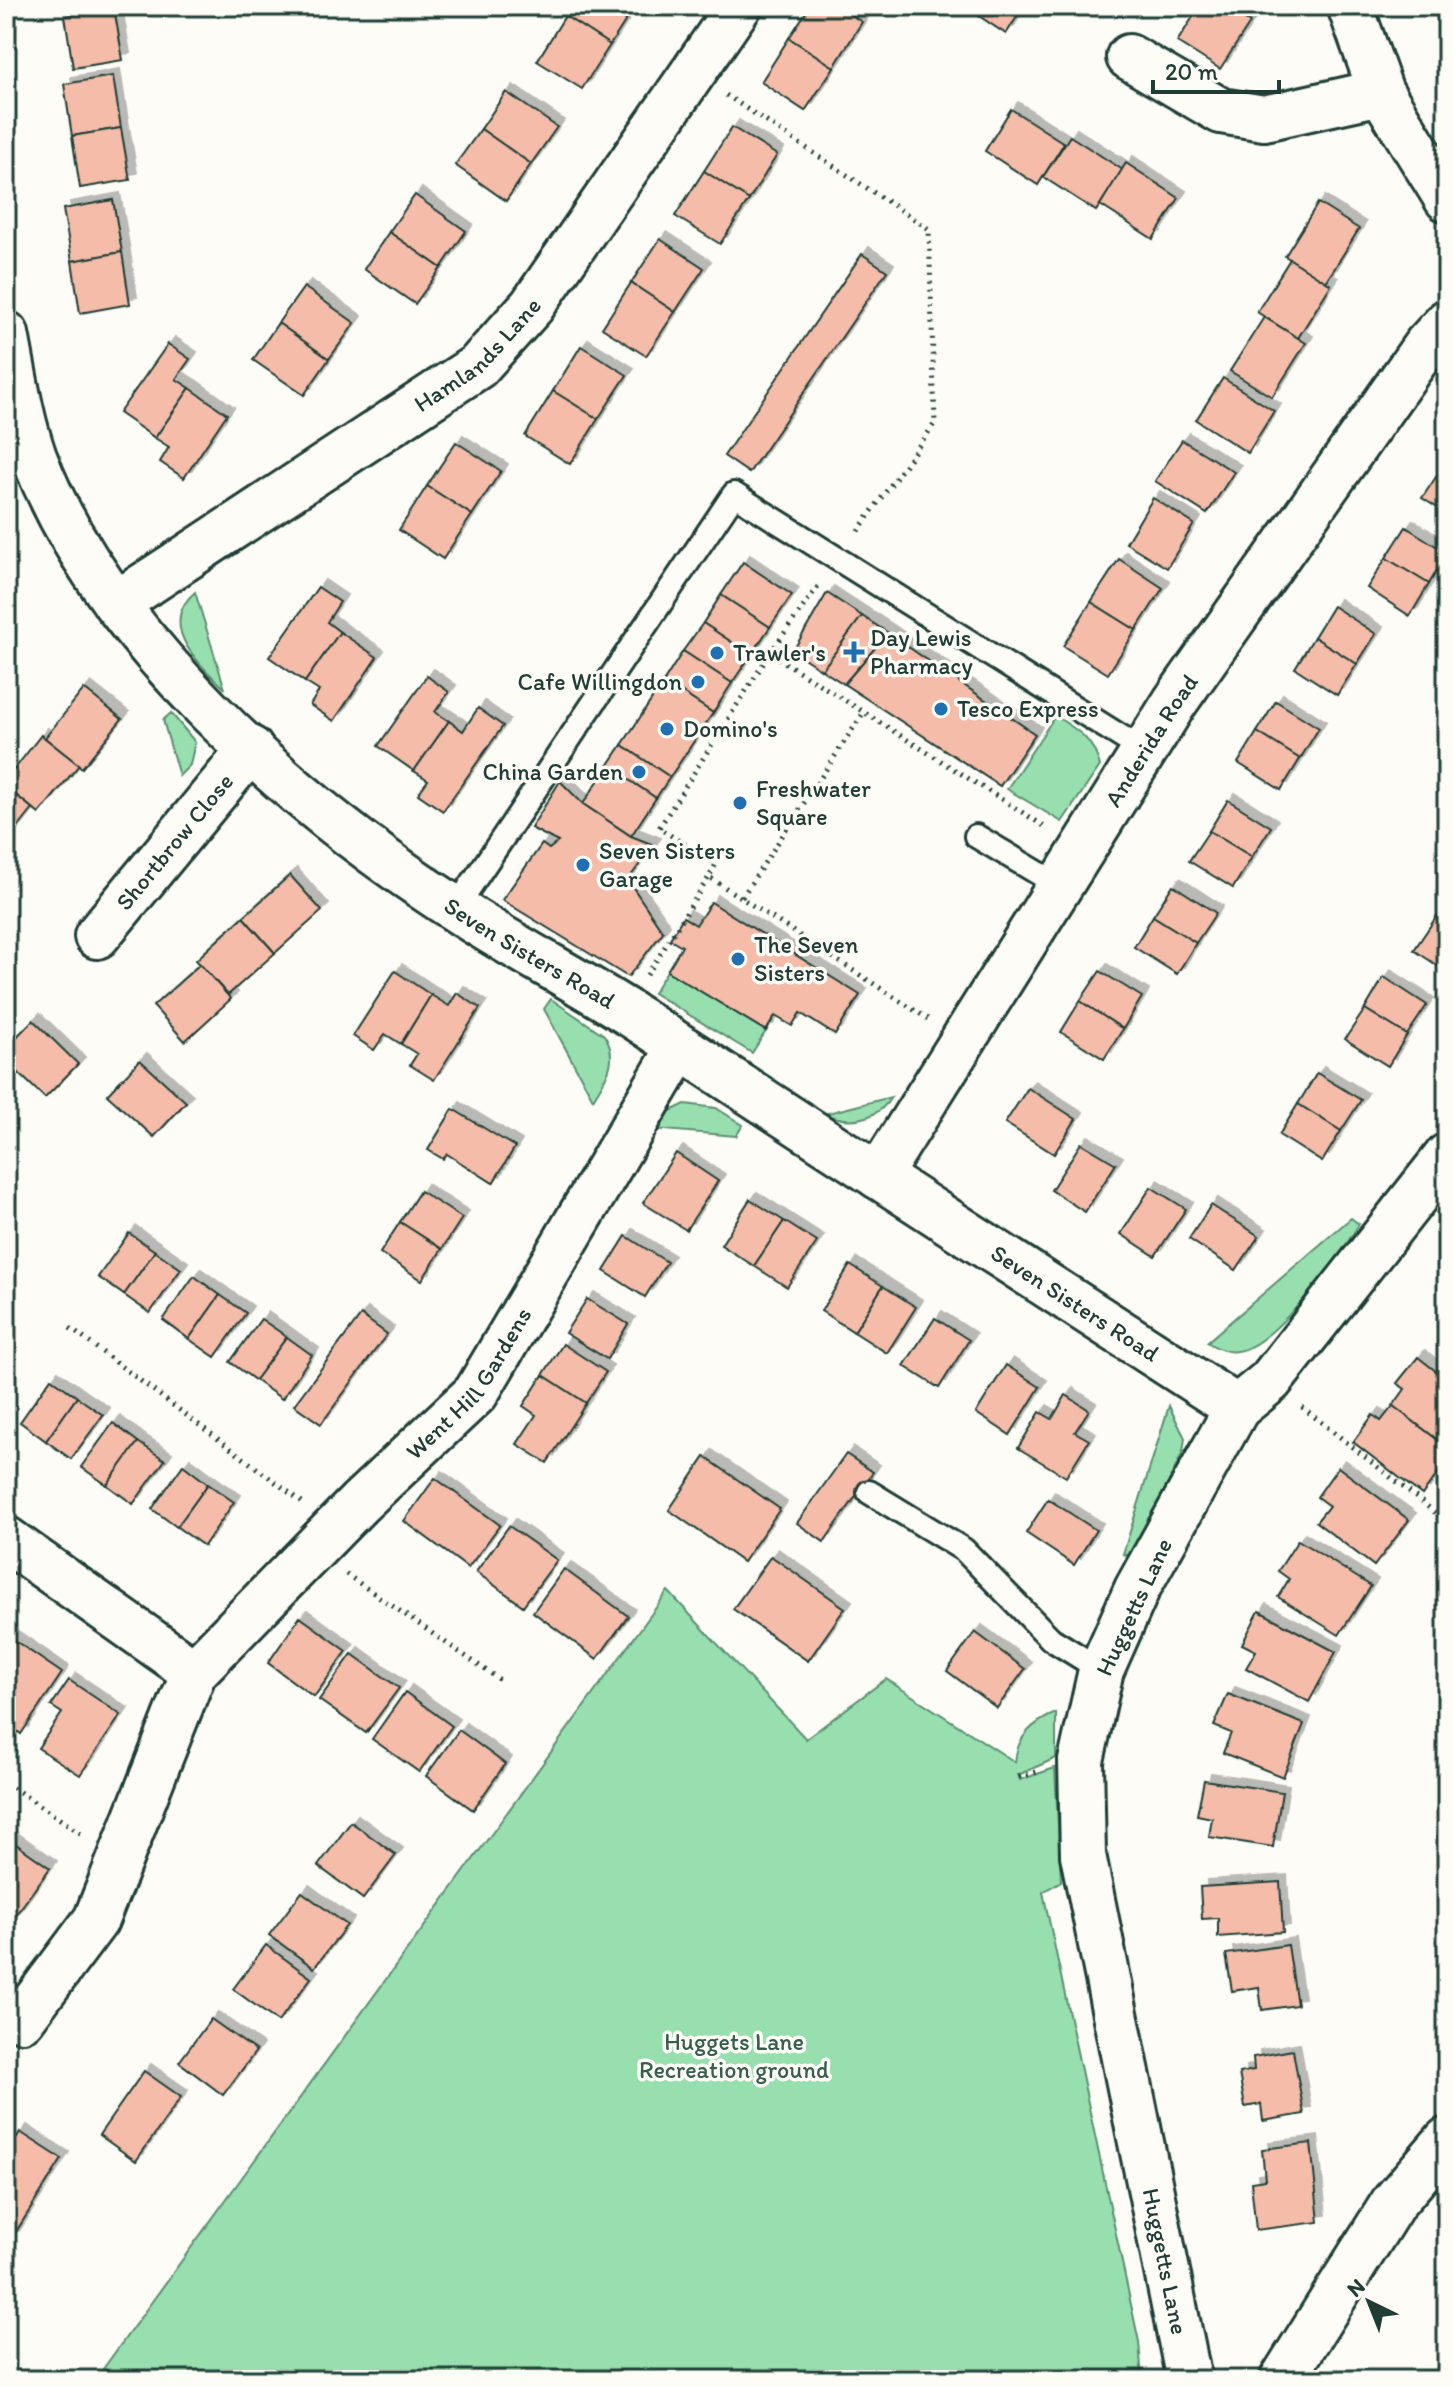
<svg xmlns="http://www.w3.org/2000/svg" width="1453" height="2386" viewBox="0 0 1453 2386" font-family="Itim,sans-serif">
	<defs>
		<filter id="shadow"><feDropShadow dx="7" dy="-7" stdDeviation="0" flood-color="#0004"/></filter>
	</defs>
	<rect width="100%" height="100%" fill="#fdfcf7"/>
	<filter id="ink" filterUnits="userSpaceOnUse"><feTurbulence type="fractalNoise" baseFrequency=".0125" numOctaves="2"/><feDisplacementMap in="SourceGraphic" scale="16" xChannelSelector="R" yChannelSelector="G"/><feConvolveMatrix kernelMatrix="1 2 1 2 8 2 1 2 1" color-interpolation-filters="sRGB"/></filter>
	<g filter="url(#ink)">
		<g fill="#97dfae" stroke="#5b8e71" stroke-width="2">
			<path d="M195 592 225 689C199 664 156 626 195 592Z"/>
			<polygon points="171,713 195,742 190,765 179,776 163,720"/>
			<path d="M1055 716C1078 730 1093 739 1100 766L1062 822 1007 789Z"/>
			<polygon points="667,971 766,1031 752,1053 653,993"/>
			<path d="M551 999 604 1035C620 1059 606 1078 593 1099L544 1009Z"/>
			<path d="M891 1097C877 1121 849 1124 824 1114Z"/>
			<polygon points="685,1104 716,1108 743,1125 736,1136 652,1129 660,1116"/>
			<path d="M1351 1218 1359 1224C1342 1255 1275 1342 1242 1350 1229 1354 1218 1349 1207 1342Z"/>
			<polygon points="1169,1406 1185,1438 1183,1452 1133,1557 1123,1554"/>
			<path d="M668 1591 806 1739 886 1679 1015 1762C1017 1737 1032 1723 1056 1713V1758L1018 1775 1020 1780 1055 1768 1061 1881 1043 1892 1139 2342 1142 2380H95Z"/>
		</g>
		<g fill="#f4bca9" stroke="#1f3d34" stroke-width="2" filter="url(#shadow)">
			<polygon points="572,6 635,6 610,45 565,16"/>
			<polygon points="810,6 837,6 862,22 834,67 789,38"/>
			<polygon points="964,6 1024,6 1006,34"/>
			<polygon points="1200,6 1223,6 1250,23 1220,69 1177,42"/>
			<polygon points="114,8 123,60 73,68 65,16"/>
			<polygon points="565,16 610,45 582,89 537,61"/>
			<polygon points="789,38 834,67 805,111 761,82"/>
			<polygon points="113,76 121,128 72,136 64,84"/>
			<polygon points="506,92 557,127 531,164 481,129"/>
			<polygon points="1011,109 1064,143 1038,185 985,151"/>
			<polygon points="732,127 777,155 749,200 704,171"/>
			<polygon points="121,128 130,180 80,188 72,136"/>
			<polygon points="481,129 531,164 506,201 455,165"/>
			<polygon points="1070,136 1123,170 1096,211 1043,177"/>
			<polygon points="1126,163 1179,198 1153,239 1100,205"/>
			<polygon points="704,171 749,200 720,244 675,216"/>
			<polygon points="415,195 466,231 441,268 389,232"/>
			<polygon points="113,200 122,252 72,261 63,209"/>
			<polygon points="1318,203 1359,229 1326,282 1285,256"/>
			<polygon points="389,232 441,268 415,304 364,269"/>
			<polygon points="660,239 704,268 675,312 631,283"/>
			<polygon points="122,252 130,304 80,313 72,261"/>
			<polygon points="862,254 887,271 749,473 724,456"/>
			<polygon points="1290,259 1331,285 1298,338 1257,312"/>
			<polygon points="631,283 675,312 646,356 602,328"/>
			<polygon points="304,287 355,323 329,359 278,323"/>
			<polygon points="1264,317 1306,343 1272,397 1230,371"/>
			<polygon points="278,323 329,359 304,395 253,360"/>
			<polygon points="168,344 190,359 176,379 190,388 155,438 119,413"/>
			<polygon points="581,346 627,375 598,419 553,391"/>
			<polygon points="1223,378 1274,411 1248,453 1196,420"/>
			<polygon points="190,388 227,414 184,478 160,462 169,447 155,438"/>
			<polygon points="553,391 598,419 570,464 525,436"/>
			<polygon points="1182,440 1234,472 1207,514 1155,481"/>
			<polygon points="456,442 501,471 472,515 427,486"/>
			<polygon points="1442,468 1447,471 1447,514 1422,498"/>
			<polygon points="427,486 472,515 443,559 399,530"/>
			<polygon points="1153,498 1194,524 1167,568 1126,543"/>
			<polygon points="1406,527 1447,553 1429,584 1386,558"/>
			<polygon points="1386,558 1429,584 1410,616 1367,588"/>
			<polygon points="1119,559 1163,588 1136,630 1091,602"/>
			<polygon points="743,562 792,595 770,627 721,595"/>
			<polygon points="318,587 340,602 327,622 340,632 305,682 269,657"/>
			<polygon points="827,593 862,616 822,670 793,651"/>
			<polygon points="721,595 770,627 751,655 703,623"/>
			<polygon points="1091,602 1136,630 1108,674 1063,646"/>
			<polygon points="1333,606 1376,634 1357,664 1314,637"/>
			<polygon points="862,616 888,633 844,684 822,670"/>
			<polygon points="703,623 751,655 732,683 683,651"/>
			<polygon points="340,632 377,657 334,721 310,705 319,691 305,682"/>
			<polygon points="888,633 1035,734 1000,786 844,684"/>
			<polygon points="1314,637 1357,664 1337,695 1295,668"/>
			<polygon points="683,651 732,683 713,713 664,681"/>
			<polygon points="427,676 449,692 435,712 449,721 414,771 378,746"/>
			<polygon points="664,681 713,713 670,777 622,745"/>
			<polygon points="84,689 122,719 82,768 45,738"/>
			<polygon points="1276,701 1319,728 1300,759 1257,732"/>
			<polygon points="478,708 503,726 443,811 418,794 428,780 414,771 449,721 463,731"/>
			<polygon points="1257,732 1300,759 1281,790 1238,763"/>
			<polygon points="41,735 79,765 39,814 6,787 6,780"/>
			<polygon points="622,745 670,777 656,798 608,766"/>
			<polygon points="608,766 656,798 631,836 583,804"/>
			<polygon points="560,781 583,804 631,836 654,845 628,880 663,932 628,977 502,900 542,844 549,849 558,842 531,828"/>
			<polygon points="6,787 33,809 6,843"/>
			<polygon points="1228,800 1271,827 1252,857 1209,831"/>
			<polygon points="1209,831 1252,857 1233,888 1189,861"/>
			<polygon points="290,875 322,911 275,953 243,917"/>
			<polygon points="1173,885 1216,913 1196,943 1153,916"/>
			<polygon points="711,902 860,995 835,1035 800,1013 792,1026 775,1016 766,1031 667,971 682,946 670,939 683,917 696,925"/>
			<polygon points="1153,916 1196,943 1177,974 1134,947"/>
			<polygon points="1437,916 1447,923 1447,972 1414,950"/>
			<polygon points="243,917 275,953 228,995 196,960"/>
			<polygon points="200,964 231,999 185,1041 153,1006"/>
			<polygon points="395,971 431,995 401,1044 385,1034 374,1050 353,1036"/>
			<polygon points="1100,971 1142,997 1123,1029 1080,1001"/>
			<polygon points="1384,977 1427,1005 1407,1035 1365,1009"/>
			<polygon points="457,993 480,1008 434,1080 410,1065 417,1054 401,1044 431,995 449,1006"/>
			<polygon points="1080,1001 1123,1029 1104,1059 1061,1032"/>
			<polygon points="1365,1009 1407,1035 1388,1066 1345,1039"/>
			<polygon points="33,1020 78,1064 45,1098 6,1061 6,1048"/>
			<polygon points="140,1060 186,1102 154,1137 107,1095"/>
			<polygon points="1317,1073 1361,1100 1341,1131 1298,1104"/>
			<polygon points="1028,1088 1076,1119 1054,1154 1005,1123"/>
			<polygon points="1298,1104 1341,1131 1322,1162 1279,1135"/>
			<polygon points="453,1109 515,1147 493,1183 447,1154 443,1159 428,1150"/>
			<polygon points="1081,1143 1116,1164 1085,1212 1051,1190"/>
			<polygon points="676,1153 718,1181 686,1230 643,1203"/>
			<polygon points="1151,1187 1186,1209 1155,1256 1121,1234"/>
			<polygon points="420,1191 462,1218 442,1249 400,1222"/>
			<polygon points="750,1199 784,1221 754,1266 721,1245"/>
			<polygon points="1211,1205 1259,1236 1236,1270 1189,1239"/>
			<polygon points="784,1221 817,1242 787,1287 754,1266"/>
			<polygon points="400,1222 442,1249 422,1280 380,1253"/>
			<polygon points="129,1233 155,1251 124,1295 98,1277"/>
			<polygon points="626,1236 667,1262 645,1297 604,1271"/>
			<polygon points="155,1251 181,1269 150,1313 124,1295"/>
			<polygon points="850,1265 883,1286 854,1332 821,1311"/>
			<polygon points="194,1276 220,1295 189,1339 163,1320"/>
			<polygon points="883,1286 916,1307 887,1353 854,1332"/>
			<polygon points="220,1295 246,1313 215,1357 189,1339"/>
			<polygon points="587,1299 628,1324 607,1359 565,1333"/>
			<polygon points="361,1315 387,1334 321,1424 294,1405"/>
			<polygon points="935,1318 969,1340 939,1388 904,1366"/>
			<polygon points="261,1319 287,1337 255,1380 230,1362"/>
			<polygon points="287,1337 312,1355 282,1399 255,1380"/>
			<polygon points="563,1344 606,1372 586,1403 543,1375"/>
			<polygon points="1418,1357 1447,1380 1447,1447 1393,1406 1405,1389 1397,1383"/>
			<polygon points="1006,1365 1040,1387 1010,1435 976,1413"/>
			<polygon points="543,1375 586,1403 547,1463 517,1444 536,1415 523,1406"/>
			<polygon points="51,1378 77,1397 46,1441 20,1422"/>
			<polygon points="1066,1395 1089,1410 1075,1432 1089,1440 1066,1477 1018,1448 1040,1412 1052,1419"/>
			<polygon points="77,1397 103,1415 71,1459 46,1441"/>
			<polygon points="1393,1406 1447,1447 1447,1461 1422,1495 1353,1442 1373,1415 1381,1421"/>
			<polygon points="113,1423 138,1442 107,1485 81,1467"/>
			<polygon points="138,1442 165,1460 133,1504 107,1485"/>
			<polygon points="846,1454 873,1472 824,1542 797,1523"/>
			<polygon points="705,1457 780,1509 743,1562 669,1510"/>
			<polygon points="183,1465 208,1484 177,1527 152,1509"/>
			<polygon points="1338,1467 1409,1520 1374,1566 1316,1522 1329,1506 1317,1497"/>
			<polygon points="435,1478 500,1525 468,1568 404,1521"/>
			<polygon points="208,1484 234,1502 204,1546 177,1527"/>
			<polygon points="1048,1499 1096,1530 1074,1565 1026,1533"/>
			<polygon points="509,1526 557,1560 523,1606 476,1572"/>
			<polygon points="1298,1540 1371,1586 1339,1635 1278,1597 1289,1579 1278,1571"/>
			<polygon points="771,1556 845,1608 808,1661 733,1609"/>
			<polygon points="564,1569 628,1616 597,1659 533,1612"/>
			<polygon points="1259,1611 1336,1652 1309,1702 1246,1668 1256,1651 1242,1644"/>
			<polygon points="300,1617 347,1651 314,1697 268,1663"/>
			<polygon points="975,1632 1025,1669 997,1708 947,1671"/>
			<polygon points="11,1638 62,1673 21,1734 6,1723 6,1645"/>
			<polygon points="352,1654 399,1688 366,1733 319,1700"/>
			<polygon points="69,1680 121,1715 80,1775 38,1748 62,1713 51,1706"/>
			<polygon points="405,1692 452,1726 419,1772 372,1739"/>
			<polygon points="1228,1694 1304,1724 1283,1777 1223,1753 1231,1733 1214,1726"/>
			<polygon points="459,1730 505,1764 473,1810 426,1776"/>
			<polygon points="1204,1780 1282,1792 1273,1847 1209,1837 1212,1818 1197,1815"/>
			<polygon points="351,1822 396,1855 363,1899 318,1866"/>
			<polygon points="9,1839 50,1868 7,1927 6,1844"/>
			<polygon points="1280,1882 1283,1932 1218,1937 1218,1918 1202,1919 1200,1887"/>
			<polygon points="302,1892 347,1925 314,1968 269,1935"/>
			<polygon points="266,1945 311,1978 278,2022 233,1989"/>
			<polygon points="1288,1945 1297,2005 1262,2010 1259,1987 1232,1991 1226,1954"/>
			<polygon points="211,2019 256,2051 223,2095 179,2062"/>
			<polygon points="1293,2050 1304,2114 1263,2121 1261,2104 1245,2107 1239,2073 1254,2070 1253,2057"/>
			<polygon points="144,2071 181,2097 136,2161 99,2135"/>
			<polygon points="20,2132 62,2159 12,2238 6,2234 6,2155"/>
			<polygon points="1311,2143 1319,2222 1256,2230 1251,2182 1265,2180 1262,2149"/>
		</g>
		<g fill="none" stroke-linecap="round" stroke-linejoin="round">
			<defs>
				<g id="service">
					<polyline points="976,836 1060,886"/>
					<polyline points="455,909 734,494 1144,751"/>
					<polyline points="869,1492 964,1550 1051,1639 1101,1670"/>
				</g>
				<g id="minor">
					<polyline points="1350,6 1381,92 1447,199"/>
					<polyline points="1129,57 1221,111 1264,118 1381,92"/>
					<path id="s1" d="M116 604 478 366 532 306 739 6"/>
					<path id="s2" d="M97 936 251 749"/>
					<path id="s3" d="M878 1176 1175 702 1426 345 1447 322"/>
					<polyline points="1237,1408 1270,1381 1447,1156"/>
					<polyline points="6,1539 194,1672"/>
					<path id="s4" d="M6 2007 22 2019 96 1920 194 1672 359 1503 476 1393 680 1047"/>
					<polyline points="1282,2380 1393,2203 1447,2140"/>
				</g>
				<g id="tertiary">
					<path id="s5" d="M6 334C14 375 20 417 34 457 103 639 294 804 454 908 517 950 586 984 649 1026 844 1155 1041 1281 1237 1408L1137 1589 1101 1670 1081 1761 1083 1855 1189 2380"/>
				</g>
			</defs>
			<use href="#service" stroke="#1f3d34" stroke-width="28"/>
			<use href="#minor" stroke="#1f3d34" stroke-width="50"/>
			<use href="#tertiary" stroke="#1f3d34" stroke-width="50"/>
			<g stroke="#1f3d34" stroke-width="5" stroke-dasharray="2 6" stroke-linecap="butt">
				<polyline points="726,95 929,229 935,423 855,535"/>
				<polyline points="770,653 819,585"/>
				<polyline points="742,897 864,712"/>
				<polyline points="647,975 709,877"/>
				<polyline points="928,1019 709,877 716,864 659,828 770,653 1047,828"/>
				<polyline points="70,1328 302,1502"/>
				<polyline points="1302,1407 1447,1522"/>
				<polyline points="346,1574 503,1682"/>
				<polyline points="1019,1777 1037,1772"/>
				<polyline points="6,1783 82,1834"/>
				<polyline points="6,2078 11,2059"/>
			</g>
			<use href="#service" stroke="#fdfcf7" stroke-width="22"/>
			<use href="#minor" stroke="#fdfcf7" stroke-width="44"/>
			<use href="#tertiary" stroke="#fdfcf7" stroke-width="44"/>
		</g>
	</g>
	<g fill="#1f6fb2" stroke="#fdfcf7" stroke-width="3">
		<path d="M850 640h8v8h8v8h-8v8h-8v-8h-8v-8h8z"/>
		<circle cx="717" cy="653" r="8"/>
		<circle cx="698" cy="682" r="8"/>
		<circle cx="941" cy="709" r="8"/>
		<circle cx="667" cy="729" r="8"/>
		<circle cx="639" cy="772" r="8"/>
		<circle cx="740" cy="803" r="8"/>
		<circle cx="583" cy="865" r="8"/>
		<circle cx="738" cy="959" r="8"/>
	</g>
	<g text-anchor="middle" stroke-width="7" stroke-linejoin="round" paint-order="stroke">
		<g font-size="24" fill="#1f3d34" stroke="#fdfcf7">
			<text dy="8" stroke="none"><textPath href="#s1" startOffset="440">Hamlands Lane</textPath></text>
			<text dy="8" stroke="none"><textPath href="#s3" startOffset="514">Anderida Road</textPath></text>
			<text dy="8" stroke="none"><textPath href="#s2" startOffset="122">Shortbrow Close</textPath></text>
			<text dy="8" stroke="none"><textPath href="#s5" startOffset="840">Seven Sisters Road</textPath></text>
			<text dy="8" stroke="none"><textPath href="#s5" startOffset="1488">Seven Sisters Road</textPath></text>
			<text dy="8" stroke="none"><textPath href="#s4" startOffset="810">Went Hill Gardens</textPath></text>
			<text transform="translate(1134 1607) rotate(-65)" y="8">Huggetts Lane</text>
			<text dy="8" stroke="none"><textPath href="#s5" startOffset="2578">Huggetts Lane</textPath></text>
		</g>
		<g font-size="24" fill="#1f3d34" stroke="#fdfcf7" text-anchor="start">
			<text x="870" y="646">Day Lewis<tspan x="870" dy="28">Pharmacy</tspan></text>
			<text x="733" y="661">Trawler's</text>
			<text x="682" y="690" text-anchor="end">Cafe Willingdon</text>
			<text x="957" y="717">Tesco Express</text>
			<text x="683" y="737">Domino's</text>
			<text x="623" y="780" text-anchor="end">China Garden</text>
			<text x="756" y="797">Freshwater<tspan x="756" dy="28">Square</tspan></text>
			<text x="599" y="859">Seven Sisters<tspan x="599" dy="28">Garage</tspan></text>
			<text x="754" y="953">The Seven<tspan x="754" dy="28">Sisters</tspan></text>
		</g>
		<g font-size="24" fill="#375d4c" stroke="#fdfcf7">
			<text x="734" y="2050">Huggets Lane<tspan x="734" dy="28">Recreation ground</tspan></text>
		</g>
	</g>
	<rect width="1453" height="2386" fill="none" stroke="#fdfcf7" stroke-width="32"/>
	<rect x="16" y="16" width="1421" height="2354" fill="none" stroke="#1f3d34" stroke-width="3" filter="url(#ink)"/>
	<g transform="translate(1369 2302) rotate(317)" stroke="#fdfcf7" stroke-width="6" paint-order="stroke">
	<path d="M0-6L14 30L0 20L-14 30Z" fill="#1f3d34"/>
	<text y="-12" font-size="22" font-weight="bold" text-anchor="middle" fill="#1f3d34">N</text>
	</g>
	<path d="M1153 80v12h126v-12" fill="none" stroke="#1f3d34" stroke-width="4"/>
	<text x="1165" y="80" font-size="24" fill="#1f3d34" stroke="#fdfcf7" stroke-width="6" paint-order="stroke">20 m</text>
</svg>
